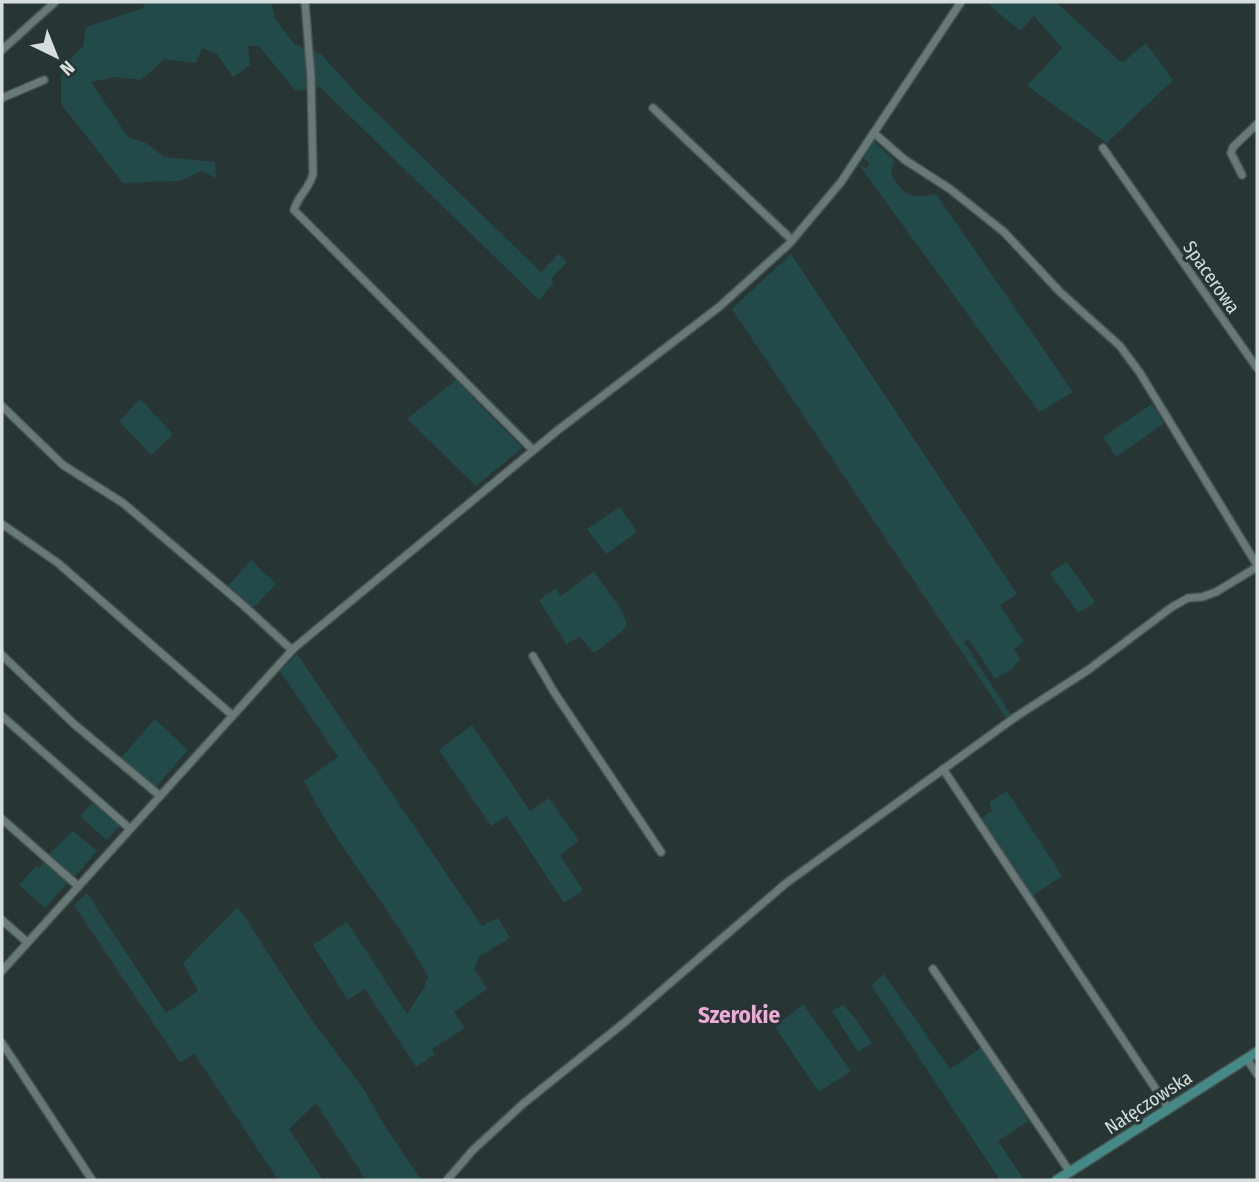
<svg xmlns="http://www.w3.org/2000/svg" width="1259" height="1182" viewBox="0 0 1259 1182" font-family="'Fira Sans Condensed',sans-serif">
	<rect width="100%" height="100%" fill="#273635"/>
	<g fill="#214a48">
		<polygon points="144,2 271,2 275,18 294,44 321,54 358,95 541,272 559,254 567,262 551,279 554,283 539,300 320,87 296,91 259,46 248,46 250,65 233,77 217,54 202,48 196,63 165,59 141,80 114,77 91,82 128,137 146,143 164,157 215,162 216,178 201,171 180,181 123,183 61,104 61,76 64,66 83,46 86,27 143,8"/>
		<polygon points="986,2 1056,2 1122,63 1146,43 1173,80 1107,143 1027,86 1062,48 1034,16 1020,31"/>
		<path d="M874 141 894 160 891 174C905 197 910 198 936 194L1073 392 1039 412 859 165 867 168 869 163 863 158Z"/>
		<polygon points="791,254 1017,594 1000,605 1024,642 1014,649 1020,659 1012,669 995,679 969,639 964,642 1011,715 1006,718 732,309"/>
		<polygon points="456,380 522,448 476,486 407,419"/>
		<polygon points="140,399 173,434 151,455 119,421"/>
		<polygon points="1152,404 1163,421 1163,424 1116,457 1103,437"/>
		<polygon points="620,507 637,532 606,554 587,529"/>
		<polygon points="251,560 276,584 253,608 228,586"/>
		<polygon points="1067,562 1095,602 1078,613 1050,573"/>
		<path d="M594 571 622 611 627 625C618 637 606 643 594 653L580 637 566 644 539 600 555 588 561 596Z"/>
		<path d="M297 654 482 926 498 918 510 938 480 956 474 969 487 989 454 1012 465 1028 432 1049 435 1054 416 1067 365 989 348 1000 313 945 347 922 407 1014 424 988 428 977C392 908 338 850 304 781L338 757 280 671Z"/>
		<polygon points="155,719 188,750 154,789 120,759"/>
		<polygon points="472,725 530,811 549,798 579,841 560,855 583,890 564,903 507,816 491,826 439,750"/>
		<polygon points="1007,791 1062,876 1032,896 980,819 992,811 989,802"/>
		<polygon points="94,800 121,824 107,840 80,816"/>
		<polygon points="73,831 97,851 74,877 49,854"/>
		<polygon points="45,861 69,881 45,908 19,885 36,866 39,868"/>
		<polygon points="87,893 166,1013 198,991 183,963 238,907 311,1019 365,1091 385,1126 421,1180 366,1180 316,1103 289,1129 323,1180 278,1180 194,1053 180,1063 74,905"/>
		<polygon points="884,974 950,1069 982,1047 1028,1121 998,1141 1024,1180 1000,1180 871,985"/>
		<polygon points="803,1004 851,1071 819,1092 775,1027"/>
		<polygon points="843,1005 855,1018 872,1043 858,1052 832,1011"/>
	</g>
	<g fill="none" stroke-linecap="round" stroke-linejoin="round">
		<defs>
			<g id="minor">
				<path d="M305 2 311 78 313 174C310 188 297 197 294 210L533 450"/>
				<polyline points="2,50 55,2"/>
				<polyline points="2,98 44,80"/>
				<polyline points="653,108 792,240"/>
				<polyline points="874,133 905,160 950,189 1004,232 1060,292 1120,346 1140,373 1257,565"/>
				<polyline points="1103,148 1257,368"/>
				<polyline points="1242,175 1231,153 1233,147 1257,124"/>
				<polyline points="2,406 63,465 123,503 243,605 292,650"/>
				<polyline points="2,524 58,563 232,715"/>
				<polyline points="2,655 74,724 159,795"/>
				<polyline points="533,656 554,692 661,852"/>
				<polyline points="2,716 129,828"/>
				<polyline points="943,769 1169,1109"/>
				<polyline points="2,819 78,886"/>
				<polyline points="2,920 27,942"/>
				<polyline points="933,969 1070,1172"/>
				<polyline points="2,971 294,648 558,430 719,307 789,244 841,182 961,2"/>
				<polyline points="2,1043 92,1180"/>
				<polyline points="1247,1059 1257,1074"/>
				<polyline points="447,1180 473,1150 524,1103 625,1022 785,884 1014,718 1088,670 1172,607 1188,598 1202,597 1216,592 1257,567"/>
			</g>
			<polyline id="major" points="1057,1180 1257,1052"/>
		</defs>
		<use href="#minor" stroke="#465352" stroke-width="10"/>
		<use href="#major" stroke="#465352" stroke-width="12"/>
		<use href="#minor" stroke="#687977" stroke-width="7"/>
		<use href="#major" stroke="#458a86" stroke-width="9"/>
	</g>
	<g text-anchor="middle" stroke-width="6" stroke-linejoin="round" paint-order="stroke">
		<g font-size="19" fill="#d5dedd" stroke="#273635">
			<text transform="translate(1212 277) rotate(55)" y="7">Spacerowa</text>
			<text transform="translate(1148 1102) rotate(-33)" y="7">Nałęczowska</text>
		</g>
		<g font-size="23" font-weight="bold" fill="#f0aad7" stroke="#273635">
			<text x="739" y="1023">Szerokie</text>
		</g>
	</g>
	<rect width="1259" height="1182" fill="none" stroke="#d5dedd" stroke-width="7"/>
	<g transform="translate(56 56) rotate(137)" stroke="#273635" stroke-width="5" paint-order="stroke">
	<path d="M0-5L12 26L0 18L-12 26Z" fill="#d5dedd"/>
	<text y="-10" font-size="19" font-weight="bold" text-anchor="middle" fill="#d5dedd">N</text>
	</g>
</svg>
